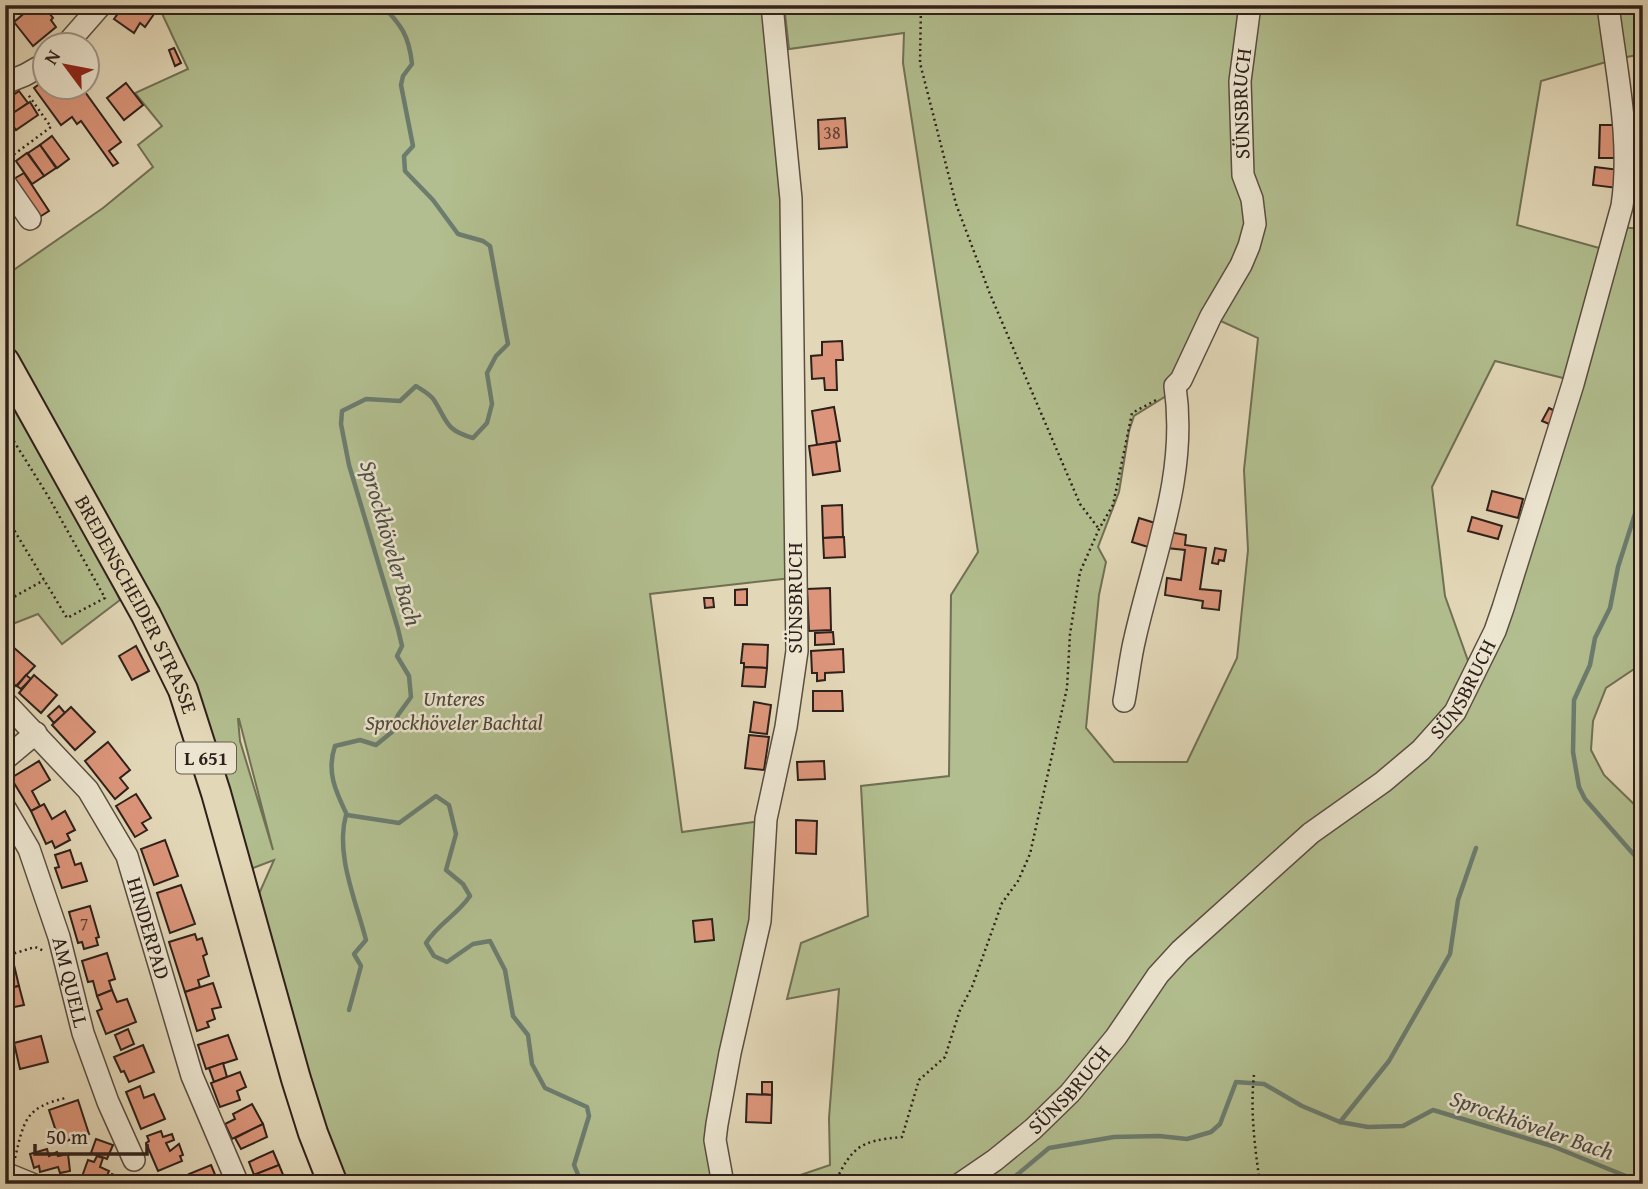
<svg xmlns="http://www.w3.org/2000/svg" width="1648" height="1189" viewBox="0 0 1648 1189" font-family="'Gentium Book Plus',serif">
	<rect width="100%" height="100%" fill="#e2d7b7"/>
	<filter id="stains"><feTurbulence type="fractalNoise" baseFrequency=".00286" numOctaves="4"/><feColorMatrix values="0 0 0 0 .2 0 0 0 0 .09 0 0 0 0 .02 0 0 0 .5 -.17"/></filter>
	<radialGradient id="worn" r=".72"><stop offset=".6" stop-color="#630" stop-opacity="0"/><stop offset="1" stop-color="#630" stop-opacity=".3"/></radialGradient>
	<g fill="#b2be8f" stroke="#707055" stroke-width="2" fill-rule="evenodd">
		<path d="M158 5H777L791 578 650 594 682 832 761 821 747 963 718 1184H344L302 1076 258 896 274 860 248 870 234 824 5 348V276L103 208 153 167 138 145 162 126 135 93 188 69ZM238 719H239L273 850 240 741Z"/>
		<path d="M784 5H1247L1244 87 1256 5H1605L1613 60 1541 81 1517 225 1610 251 1571 380 1495 361 1432 487 1445 596 1472 672 1453 710 1191 936 1067 1091 956 1184H774L830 1165 829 1118 839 989 787 999 801 943 868 916 861 786 949 776 951 595 978 552 903 63 904 33 789 49ZM1212 317 1258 338 1244 470 1248 550 1237 658 1187 762H1114L1086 728 1099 595 1106 562 1098 547 1119 492 1129 431 1134 416 1174 391Z"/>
		<polygon points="1610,5 1643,5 1643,54 1616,59"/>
		<polygon points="1618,227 1643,229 1643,663 1606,688 1593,721 1591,750 1604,775 1643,813 1643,1184 967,1184 997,1164 1152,988 1458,713"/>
		<polygon points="5,381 83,519 120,600 62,644 38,614 5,627"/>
	</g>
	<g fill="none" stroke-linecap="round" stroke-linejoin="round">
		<g stroke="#6c7d70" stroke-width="4.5">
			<path d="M382 5C401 25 409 35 412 64L403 76 401 85 413 146 404 156 405 171 433 200 458 234 483 241 490 246 508 344 496 356 487 373 492 404 487 423 473 438C445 430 448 422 434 400 430 394 422 390 416 386L400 401 366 399 342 411 341 424 349 465 398 629 402 646 397 656 409 676 411 697 398 715 392 732 376 745 360 740 335 746C326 772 336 792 347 815L399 823 436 796 449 805 456 834 446 870 463 884 470 896C457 915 438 924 426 943L434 956 447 962 473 944 490 941 505 970 513 1016 528 1035 532 1064 545 1088 587 1107 589 1116 574 1165 582 1184"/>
			<polyline points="1643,489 1618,567 1610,608 1595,638 1590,665 1574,700 1573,752 1579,787 1585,799 1643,865"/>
			<path d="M346 815C335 854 356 901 366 940L354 954 361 966 349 1010"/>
			<polyline points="1340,1122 1389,1061 1450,954 1458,900 1476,848"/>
			<polyline points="1006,1184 1049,1148 1114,1137 1159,1136 1187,1139 1211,1132 1220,1124 1236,1082 1264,1084 1302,1106 1340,1122 1368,1127 1403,1126 1433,1110 1552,1146 1643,1183"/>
		</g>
	</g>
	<g fill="#dc957a" stroke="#2e211b" stroke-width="2">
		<polygon points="34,5 43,5 53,18 51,20 56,27 33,46 14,22"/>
		<polygon points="124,5 150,5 149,10 154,14 145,27 140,23 134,33 114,19"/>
		<polygon points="174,48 181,63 175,66 169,50"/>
		<polygon points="46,79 46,88 84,88 83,89 121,142 109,151 118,163 113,166 81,121 77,124 72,117 61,125 34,88"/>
		<polygon points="126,83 143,105 124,120 107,98"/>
		<polygon points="19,91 28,103 5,119 5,101"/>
		<polygon points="30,102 38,115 16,130 7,117"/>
		<polygon points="845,118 847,147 819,149 818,120"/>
		<polygon points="1600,125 1619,125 1618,158 1599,158"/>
		<polygon points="52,136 69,159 57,168 40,145"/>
		<polygon points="40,145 56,168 44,176 28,153"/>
		<polygon points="27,153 44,176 32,184 16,161"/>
		<polygon points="1595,167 1620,170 1617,188 1593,185"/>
		<polygon points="24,173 49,211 38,218 12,180"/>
		<polygon points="842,341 843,360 836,360 837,390 825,390 824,378 812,379 811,356 822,355 822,342"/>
		<polygon points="834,407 840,441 817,445 812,411"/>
		<polygon points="1549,408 1557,412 1549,424 1542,421"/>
		<polygon points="836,442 840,471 813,475 809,446"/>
		<polygon points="1492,491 1523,499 1518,518 1487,510"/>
		<polygon points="842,505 843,537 823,538 822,506"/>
		<polygon points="1472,517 1502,526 1498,539 1468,531"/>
		<polygon points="1139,518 1155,523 1148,547 1132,542"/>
		<polygon points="1169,532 1186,535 1185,545 1206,548 1200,589 1221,591 1219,610 1202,608 1203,601 1165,595 1167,578 1181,580 1185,550 1167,548"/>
		<polygon points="844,537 845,557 824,558 823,538"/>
		<polygon points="1215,548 1226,550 1224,561 1219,560 1218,564 1212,563"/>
		<polygon points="830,588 831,630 809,631 807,589"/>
		<polygon points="747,589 747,605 735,605 735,590"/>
		<polygon points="704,598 713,598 714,607 705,608"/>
		<polygon points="833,632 834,644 815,645 815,633"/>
		<polygon points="5,640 35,666 16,686 5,676"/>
		<polygon points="743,644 768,645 767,668 744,667 744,663 741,663"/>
		<polygon points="136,646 149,671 132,680 119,656"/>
		<polygon points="843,649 844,672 825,673 825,680 817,681 817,673 812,673 811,651"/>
		<polygon points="744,667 767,668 765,687 742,686"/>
		<polygon points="26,675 31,679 21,689 17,686"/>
		<polygon points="34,675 57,695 41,713 19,693"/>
		<polygon points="813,691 842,691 843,711 813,711"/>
		<polygon points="754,702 771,705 767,734 750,732"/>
		<polygon points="59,706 65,713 54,723 48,716"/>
		<polygon points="71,707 95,732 75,750 52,725"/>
		<polygon points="749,735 769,737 764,770 745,768"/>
		<polygon points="108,742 130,770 120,778 128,788 115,799 85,761"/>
		<polygon points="39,761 50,780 32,791 40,806 31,811 11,778"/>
		<polygon points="824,761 825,779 798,780 797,762"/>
		<polygon points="136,794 151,818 142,823 147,830 135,837 116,806"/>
		<polygon points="44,804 52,819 65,811 75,830 67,834 70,840 55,848 52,841 46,844 31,811"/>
		<polygon points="796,820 817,821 816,854 796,853"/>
		<polygon points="165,840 178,876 154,885 141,849"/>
		<polygon points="70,850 75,865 81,863 87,881 62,888 55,868 59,867 55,855"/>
		<polygon points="181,885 195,924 170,933 157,893"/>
		<polygon points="90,906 99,937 96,938 98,945 84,949 82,942 78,943 69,912"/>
		<polygon points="712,919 714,940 695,942 693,921"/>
		<polygon points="195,934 197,940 202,938 207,954 203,956 209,976 198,980 200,987 185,992 169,942"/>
		<polygon points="107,953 115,979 109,981 112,990 97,996 93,981 88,982 82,961"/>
		<polygon points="14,965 19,986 5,989 5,967"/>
		<polygon points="213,983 221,1007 212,1009 215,1019 207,1022 209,1027 197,1031 185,992"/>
		<polygon points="19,986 24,1005 5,1009 5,989"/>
		<polygon points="112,990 117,1002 127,999 136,1022 106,1034 97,1011 102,1009 97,996"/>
		<polygon points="128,1029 134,1044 121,1050 115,1035"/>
		<polygon points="228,1035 237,1059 206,1069 198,1045"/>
		<polygon points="41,1036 48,1062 20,1069 14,1043"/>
		<polygon points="143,1045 154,1072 129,1082 124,1071 121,1072 114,1057"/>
		<polygon points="223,1063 227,1077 214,1082 209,1068"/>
		<polygon points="240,1072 246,1087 237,1091 240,1100 220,1107 211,1083"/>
		<polygon points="762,1082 772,1082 772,1095 762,1094"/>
		<polygon points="140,1086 144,1098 154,1094 165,1119 141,1129 126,1092"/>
		<polygon points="747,1094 772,1095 771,1123 746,1122"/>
		<polygon points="78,1100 89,1134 60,1143 49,1110"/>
		<polygon points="252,1104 263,1124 232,1139 225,1124 235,1119 233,1114"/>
		<polygon points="263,1124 267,1137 241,1149 235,1138"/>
		<polygon points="161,1131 163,1137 172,1134 174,1140 166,1143 170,1151 179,1144 183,1155 180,1156 182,1161 158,1171 146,1143 149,1141 147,1136"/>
		<polygon points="96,1139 113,1145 107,1159 91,1153"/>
		<polygon points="47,1149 49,1156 57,1152 58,1156 68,1154 70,1171 60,1173 58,1167 40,1172 39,1166 34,1168 30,1154"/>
		<polygon points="273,1151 279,1165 254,1175 249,1162"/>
		<polygon points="97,1156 103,1158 100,1167 109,1171 106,1178 110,1180 112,1174 127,1180 126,1184 80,1182 88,1160 94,1162"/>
		<polygon points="211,1165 219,1184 193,1184 189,1174"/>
		<polygon points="279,1165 284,1177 268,1184 254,1184 251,1176"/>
	</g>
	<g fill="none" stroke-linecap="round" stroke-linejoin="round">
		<defs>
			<g id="minor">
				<polyline points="65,46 101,5"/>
				<polyline points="5,83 25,75 46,63"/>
				<polyline points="5,183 30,219"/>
				<path id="s1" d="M1124 701C1128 680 1130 658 1135 638 1154 554 1188 474 1175 386L1181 380 1211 316 1241 265 1249 246 1255 224 1252 199 1243 175 1240 81 1250 5"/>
				<path id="s2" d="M5 702 88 790 127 856 192 1076 238 1184"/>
				<polyline points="5,759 36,733"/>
				<path id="s3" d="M5 808 29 849 59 937 83 1033 108 1102 134 1160"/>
				<polyline points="5,1173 32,1184"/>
				<polyline points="723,1184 715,1140 717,1124 730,1053 760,921 766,819 786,727 797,651 791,199 772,5"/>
				<path id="s4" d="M960 1184 995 1160 1033 1129 1070 1093 1116 1037 1158 975 1180 951 1311 833 1383 782 1421 750 1455 712 1495 631 1503 608 1573 384 1622 206C1632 140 1616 71 1608 5"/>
			</g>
			<g id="major">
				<path id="s5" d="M5 362 146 615 183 690 216 793 296 1079 313 1133 333 1184"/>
			</g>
		</defs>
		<use href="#minor" stroke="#5b4e42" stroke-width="24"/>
		<use href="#major" stroke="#2e211b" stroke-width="32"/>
		<g stroke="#2e211b" stroke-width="2.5" stroke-dasharray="2 3.5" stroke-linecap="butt">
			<polyline points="921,5 920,63 956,204 990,294 1080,504 1099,529"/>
			<polyline points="5,161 51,127 27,93"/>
			<polyline points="5,427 48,496 105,598 67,618 5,515"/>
			<polyline points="5,602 44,580"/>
			<polyline points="5,610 11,620 5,622"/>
			<polyline points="5,959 12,954 35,947 44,951"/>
			<path d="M1254 1075C1250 1111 1255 1148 1260 1184"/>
			<path d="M15 1158C24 1121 25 1107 66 1098"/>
			<path d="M834 1184C853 1146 859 1141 902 1137L919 1080 945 1057 960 1010 972 987 1002 903 1018 881 1030 854 1067 688 1070 634 1080 572 1099 529 1113 505 1132 413 1158 399"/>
		</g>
		<use href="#minor" stroke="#ece5d0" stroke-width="21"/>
		<use href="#major" stroke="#e2d7b7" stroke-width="28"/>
	</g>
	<g text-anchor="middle" stroke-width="5" stroke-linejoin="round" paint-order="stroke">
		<g font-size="18" fill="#5a3e33">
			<text x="832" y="139">38</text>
			<text x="84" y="930">7</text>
		</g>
		<rect fill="#ece5d0" stroke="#675c51" stroke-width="2" x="176" y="742.5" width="60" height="31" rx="5"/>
		<g font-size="19" font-weight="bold" fill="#2e211b">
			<text x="206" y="765">L 651</text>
		</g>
		<g font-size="21" fill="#2e211b" stroke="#ece5d0">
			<text dy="7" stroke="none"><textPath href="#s1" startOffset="625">SÜNSBRUCH</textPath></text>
			<text transform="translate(795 598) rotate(-90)" y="7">SÜNSBRUCH</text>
			<text dy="7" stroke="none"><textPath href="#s5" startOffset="276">BREDENSCHEIDER STRASSE</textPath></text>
			<text dy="7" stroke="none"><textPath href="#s4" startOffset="712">SÜNSBRUCH</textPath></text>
			<text dy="7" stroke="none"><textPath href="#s2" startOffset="273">HINDERPAD</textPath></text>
			<text dy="7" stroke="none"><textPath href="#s3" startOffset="187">AM QUELL</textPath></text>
			<text dy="7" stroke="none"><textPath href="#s4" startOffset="145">SÜNSBRUCH</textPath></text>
		</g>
		<g font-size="21" font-style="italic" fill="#4f4838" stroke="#ece5d0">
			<text x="454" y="706">Unteres<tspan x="454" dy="24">Sprockhöveler Bachtal</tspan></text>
		</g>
		<g font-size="23" font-style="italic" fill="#4d4f46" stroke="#ece5d0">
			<text transform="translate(391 543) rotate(74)" y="8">Sprockhöveler Bach</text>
			<text transform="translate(1532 1125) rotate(19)" y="8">Sprockhöveler Bach</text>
		</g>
	</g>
	<rect width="1648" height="1189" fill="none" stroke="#e2d7b7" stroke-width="28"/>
	<rect x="7" y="7" width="1634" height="1175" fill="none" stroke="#2e211b" stroke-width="3.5"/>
	<rect x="14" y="14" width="1620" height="1161" fill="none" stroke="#2e211b" stroke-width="2"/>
	<g transform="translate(66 66) rotate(302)"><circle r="33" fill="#ece5d0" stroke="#a09788" stroke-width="2"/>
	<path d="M0-5L12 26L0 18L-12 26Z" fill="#8f2418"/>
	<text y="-10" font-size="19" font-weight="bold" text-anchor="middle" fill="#2e211b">N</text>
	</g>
	<path d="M35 1144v10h112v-10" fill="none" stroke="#2e211b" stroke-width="3.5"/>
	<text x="46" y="1144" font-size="21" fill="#2e211b" stroke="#ece5d0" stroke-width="5" paint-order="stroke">50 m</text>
	<rect width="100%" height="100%" filter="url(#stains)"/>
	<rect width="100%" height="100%" fill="url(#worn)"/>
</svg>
